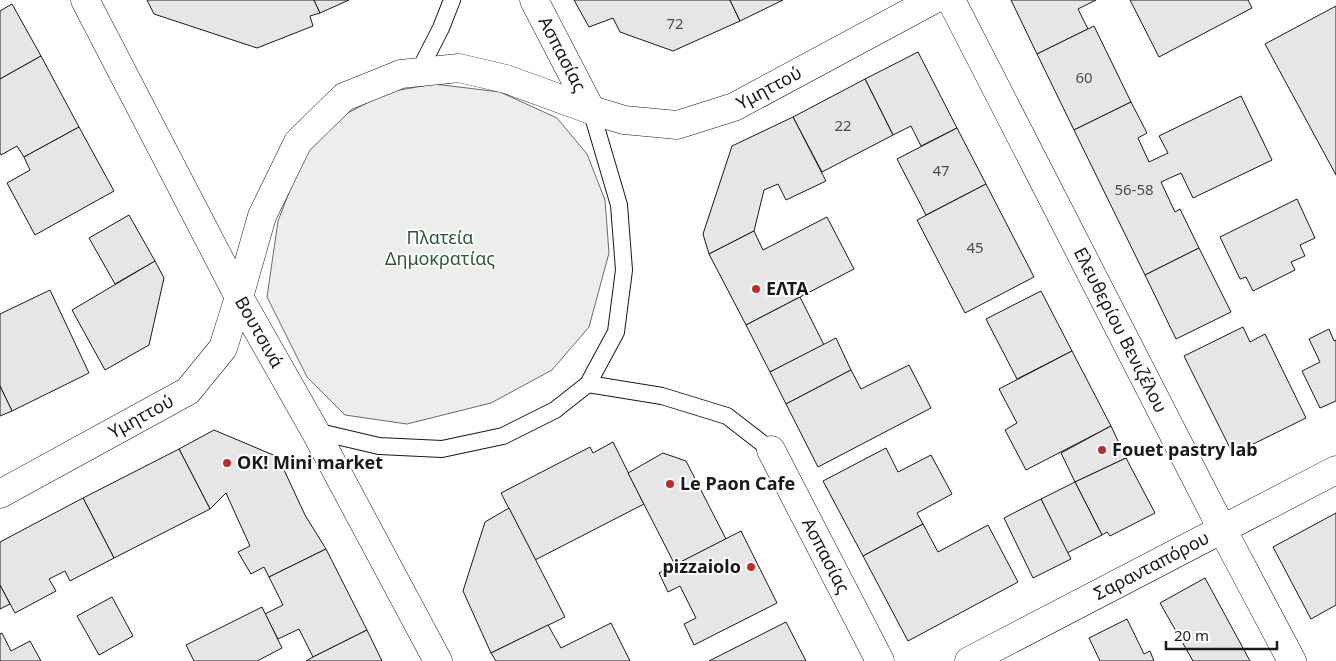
<svg xmlns="http://www.w3.org/2000/svg" width="1336" height="661" viewBox="0 0 1336 661" font-family="'Noto Sans',sans-serif">
	<rect width="100%" height="100%" fill="#fff"/>
	<polygon fill="#ededed" stroke="#6a6a6a" points="434,84 500,92 557,118 587,154 605,200 609,253 589,327 552,370 491,403 407,424 345,415 307,377 267,297 278,221 302,159 338,118 388,92"/>
	<g fill="#e6e6e6" stroke="#1a1a1a">
		<polygon points="147,0 314,0 320,13 310,16 313,26 257,48 154,14"/>
		<polygon points="314,0 349,0 320,13"/>
		<polygon points="574,0 730,0 740,21 673,51 620,32 613,18 589,27"/>
		<polygon points="730,0 783,0 740,21"/>
		<polygon points="1011,0 1096,0 1078,9 1088,29 1037,54"/>
		<polygon points="1130,0 1248,0 1252,8 1159,57"/>
		<polygon points="12,4 41,56 0,79 0,11"/>
		<polygon points="1336,6 1336,175 1265,44"/>
		<polygon points="1094,26 1131,102 1074,130 1037,54"/>
		<polygon points="918,52 957,128 921,146 911,126 893,135 865,79"/>
		<polygon points="41,56 79,127 24,157 17,146 1,155 0,153 0,79"/>
		<polygon points="865,79 893,135 822,172 793,117"/>
		<polygon points="1241,96 1272,160 1193,198 1181,173 1161,182 1175,212 1180,209 1199,248 1145,275 1074,130 1131,102 1147,133 1138,138 1149,162 1168,153 1159,136"/>
		<polygon points="793,117 826,181 786,200 778,184 764,190 754,231 709,254 703,234 732,146"/>
		<polygon points="79,127 114,191 35,235 7,183 30,170 24,157"/>
		<polygon points="957,128 986,184 926,215 897,159"/>
		<polygon points="986,184 1034,277 965,313 917,220"/>
		<polygon points="1297,199 1315,238 1300,245 1305,256 1291,262 1295,270 1253,291 1246,277 1240,279 1220,237"/>
		<polygon points="129,215 155,261 115,284 89,238"/>
		<polygon points="827,217 854,269 746,325 709,254 754,231 763,250"/>
		<polygon points="1199,248 1231,312 1176,339 1145,275"/>
		<polygon points="155,261 164,278 149,345 105,370 72,310"/>
		<polygon points="50,290 89,373 12,411 0,386 0,314"/>
		<polygon points="1041,291 1072,351 1017,379 986,319"/>
		<polygon points="800,297 824,345 770,372 746,325"/>
		<polygon points="1243,327 1250,342 1265,334 1306,418 1233,454 1184,356"/>
		<polygon points="1329,329 1334,341 1336,340 1336,401 1320,408 1302,371 1320,362 1309,339"/>
		<polygon points="836,338 851,370 786,404 770,372"/>
		<polygon points="1072,351 1111,426 1026,470 1005,430 1017,423 999,389"/>
		<polygon points="909,365 931,408 818,467 786,404 851,370 861,389"/>
		<polygon points="0,386 12,411 0,416"/>
		<polygon points="1111,426 1126,458 1075,482 1061,453"/>
		<polygon points="214,430 278,457 305,515 326,549 269,577 264,567 251,574 238,552 250,546 226,493 210,509 179,449"/>
		<polygon points="613,442 644,504 535,560 501,493 590,447 593,453"/>
		<polygon points="886,448 898,472 931,455 952,494 917,513 923,524 863,556 823,481"/>
		<polygon points="179,449 210,509 114,558 83,498"/>
		<polygon points="663,453 686,461 726,539 675,565 628,473"/>
		<polygon points="1126,458 1155,513 1110,536 1107,532 1102,535 1075,482"/>
		<polygon points="1075,482 1102,535 1067,553 1041,499"/>
		<polygon points="83,498 114,558 70,581 65,571 49,579 56,591 15,613 0,585 0,542"/>
		<polygon points="1041,499 1071,559 1033,578 1004,518"/>
		<polygon points="509,508 565,617 491,653 463,591 485,522"/>
		<polygon points="1336,513 1336,605 1311,619 1273,547"/>
		<polygon points="923,524 938,552 988,525 1018,582 908,641 863,556"/>
		<polygon points="741,531 777,603 694,645 684,624 696,618 680,586 668,592 659,573"/>
		<polygon points="326,549 367,630 313,657 299,629 278,639 265,614 283,605 269,577"/>
		<polygon points="1205,578 1250,661 1193,661 1160,603"/>
		<polygon points="0,585 10,604 0,609"/>
		<polygon points="112,597 133,636 99,655 77,616"/>
		<polygon points="262,607 282,648 257,661 194,661 186,645"/>
		<polygon points="1127,619 1144,654 1150,651 1154,661 1100,661 1089,638"/>
		<polygon points="786,622 806,661 709,661"/>
		<polygon points="611,623 630,661 496,661 491,653 548,625 561,648"/>
		<polygon points="367,630 382,661 306,661 313,657"/>
		<polygon points="2,633 11,651 30,641 41,661 0,661 0,634"/>
	</g>
	<g fill="none" stroke-linecap="round" stroke-linejoin="round">
		<defs>
			<g id="service">
				<polyline points="418,73 441,28 452,0"/>
				<polyline points="588,384 662,396 727,416 771,450"/>
				<polyline points="315,431 379,446 442,449 503,436 555,410 588,384 616,332 624,270 619,205 591,110"/>
			</g>
			<g id="minor">
				<path id="s1" d="M85 0 239 297 315 431 438 661"/>
				<path id="s2" d="M534 0 591 110"/>
				<path id="s3" d="M951 0 1222 529 1292 661"/>
				<path id="s4" d="M771 450 880 661"/>
				<path id="s5" d="M0 494 188 391 223 348 239 297 262 216 298 142 344 97 401 74 459 68 506 79 591 110 624 120 677 125 734 107 933 0"/>
				<path id="s6" d="M969 661 1336 470"/>
			</g>
		</defs>
		<use href="#service" stroke="#1a1a1a" stroke-width="18"/>
		<use href="#minor" stroke="#1a1a1a" stroke-width="29"/>
		<use href="#service" stroke="#fff" stroke-width="16"/>
		<use href="#minor" stroke="#fff" stroke-width="28"/>
	</g>
	<g fill="#c62828" stroke="#fff" stroke-width="2">
		<circle cx="756" cy="289" r="5"/>
		<circle cx="1102" cy="450" r="5"/>
		<circle cx="227" cy="463" r="5"/>
		<circle cx="670" cy="484" r="5"/>
		<circle cx="751" cy="567" r="5"/>
	</g>
	<g text-anchor="middle" stroke-width="4" stroke-linejoin="round" paint-order="stroke">
		<g font-size="15" fill="#4d4d4d">
			<text x="675" y="29">72</text>
			<text x="1084" y="83">60</text>
			<text x="843" y="131">22</text>
			<text x="941" y="176">47</text>
			<text x="1134" y="195">56-58</text>
			<text x="975" y="253">45</text>
		</g>
		<g font-size="18" fill="#1a1a1a" stroke="#fff">
			<text dy="6" stroke="none"><textPath href="#s2" startOffset="61">Ασπασίας</textPath></text>
			<text dy="6" stroke="none"><textPath href="#s5" startOffset="1000">Υμηττού</textPath></text>
			<text dy="6" stroke="none"><textPath href="#s3" startOffset="371">Ελευθερίου Βενιζέλου</textPath></text>
			<text dy="6" stroke="none"><textPath href="#s1" startOffset="375">Βουτσινά</textPath></text>
			<text dy="6" stroke="none"><textPath href="#s5" startOffset="161">Υμηττού</textPath></text>
			<text dy="6" stroke="none"><textPath href="#s4" startOffset="119">Ασπασίας</textPath></text>
			<text dy="6" stroke="none"><textPath href="#s6" startOffset="206">Σαρανταπόρου</textPath></text>
		</g>
		<g font-size="18" fill="#2b5a34" stroke="#fff">
			<text x="440" y="244">Πλατεία<tspan x="440" dy="21">Δημοκρατίας</tspan></text>
		</g>
		<g font-size="18" font-weight="bold" fill="#1a1a1a" stroke="#fff" text-anchor="start">
			<text x="766" y="295">ΕΛΤΑ</text>
			<text x="1112" y="456">Fouet pastry lab</text>
			<text x="237" y="469">OK! Mini market</text>
			<text x="680" y="490">Le Paon Cafe</text>
			<text x="741" y="573" text-anchor="end">pizzaiolo</text>
		</g>
	</g>
	<path d="M1166 641v8h111v-8" fill="none" stroke="#1a1a1a" stroke-width="2.5"/>
	<text x="1174" y="641" font-size="15" fill="#1a1a1a" stroke="#ffffff" stroke-width="4" paint-order="stroke">20 m</text>
</svg>
